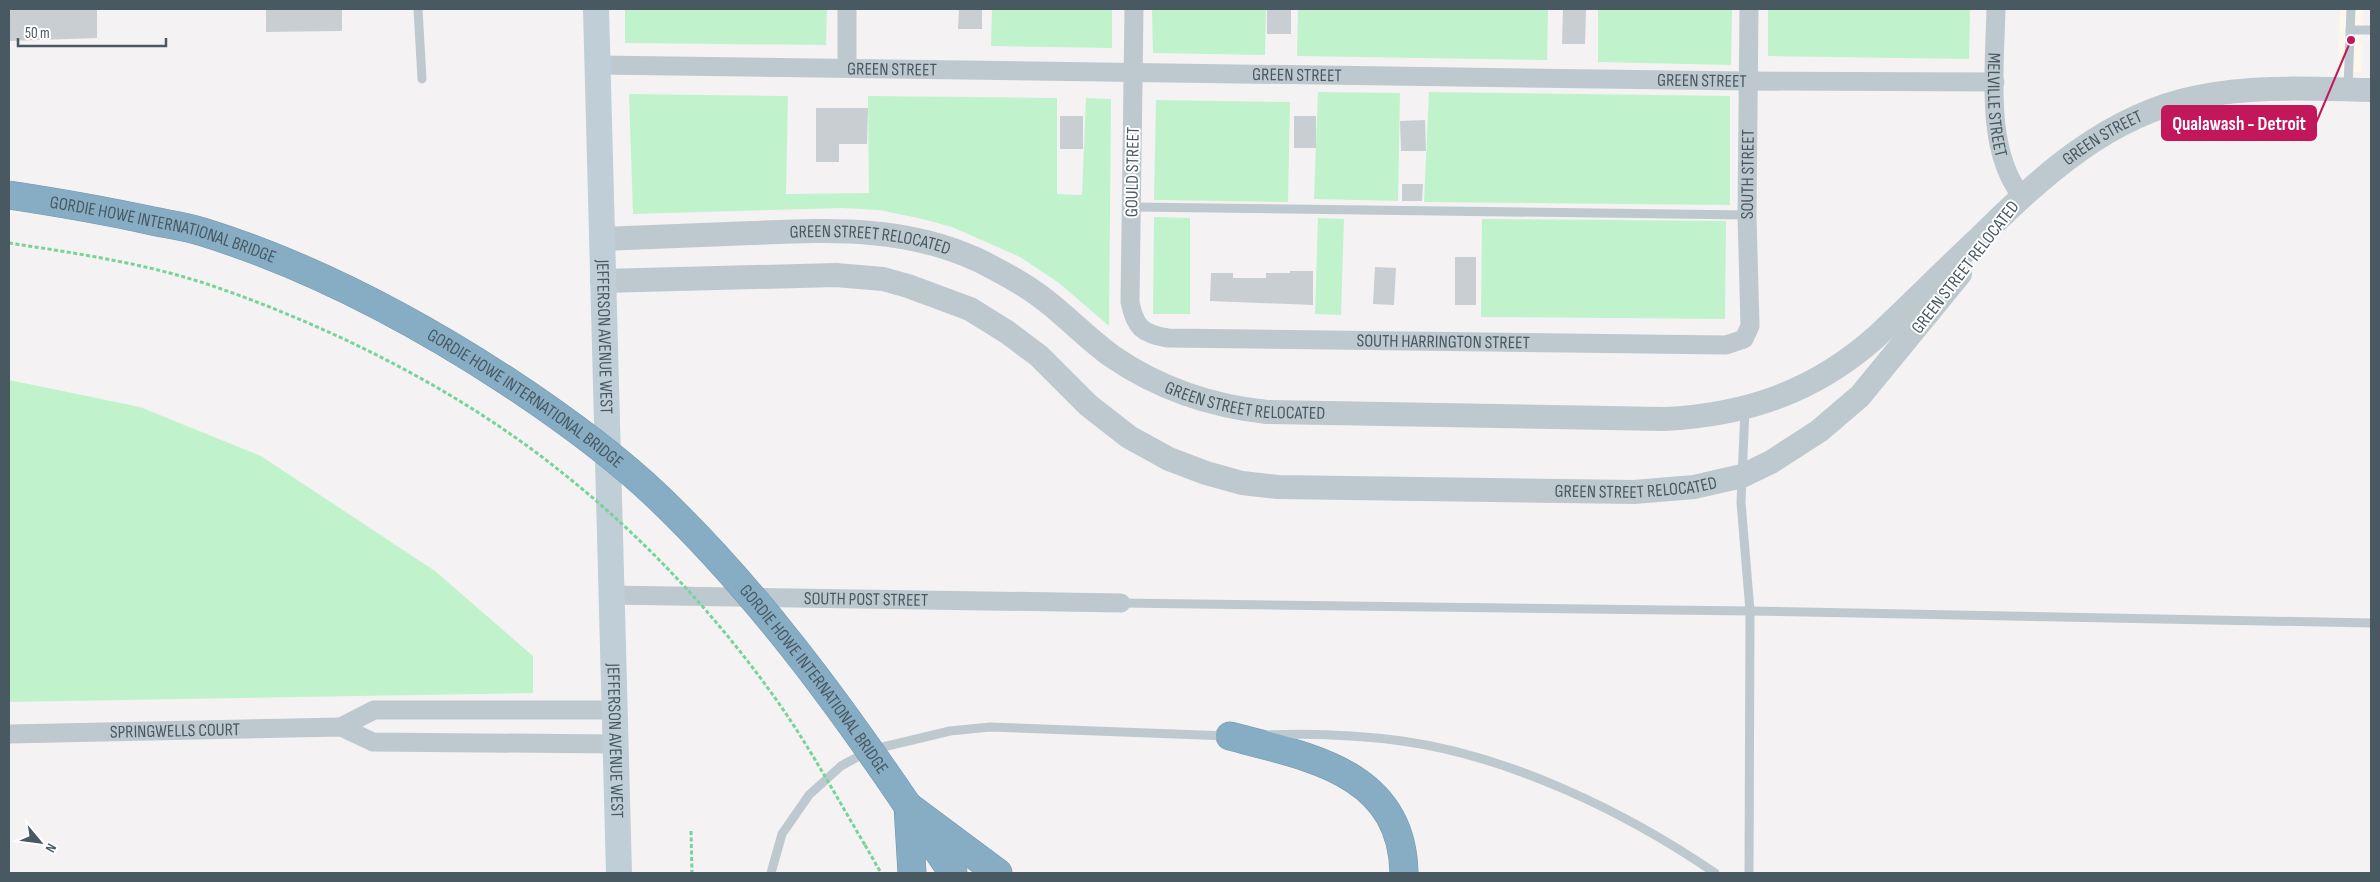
<svg xmlns="http://www.w3.org/2000/svg" width="2380" height="882" viewBox="0 0 2380 882" font-family="'Sofia Sans Condensed',sans-serif">
	<rect width="100%" height="100%" fill="#f5f2f3"/>
	<polygon fill="#fef7ed" points="2340,9 2363,9 2362,72 2338,71"/>
	<g fill="#c0f3cc">
		<polygon points="625,9 827,9 826,45 625,43"/>
		<polygon points="992,9 1112,9 1112,48 991,46"/>
		<polygon points="1152,9 1266,9 1265,55 1153,53"/>
		<polygon points="1298,9 1548,9 1547,60 1297,56"/>
		<polygon points="1598,9 1732,9 1731,65 1598,62"/>
		<polygon points="1768,9 1970,9 1969,59 1768,56"/>
		<polygon points="1318,92 1400,93 1398,201 1314,199"/>
		<polygon points="1429,92 1730,96 1730,205 1424,202"/>
		<polygon points="629,94 788,96 786,194 869,193 868,96 1057,98 1057,194 1082,195 1086,98 1111,99 1109,326 1059,283 1020,257 952,227 918,218 879,210 842,208 633,214"/>
		<polygon points="1156,100 1290,102 1288,202 1154,200"/>
		<polygon points="1154,217 1190,218 1190,314 1153,314"/>
		<polygon points="1318,218 1344,219 1341,315 1315,314"/>
		<polygon points="1482,219 1726,221 1725,319 1481,317"/>
		<polygon points="9,380 140,407 261,456 435,571 533,656 533,693 9,702"/>
	</g>
	<g fill="#c9ced2">
		<polygon points="9,9 97,9 97,38 9,41"/>
		<polygon points="266,9 342,9 342,31 266,32"/>
		<polygon points="959,9 982,9 982,29 958,29"/>
		<rect x="1267" y="9" width="24" height="25"/>
		<polygon points="1563,9 1586,9 1585,44 1562,44"/>
		<polygon points="816,108 868,108 867,144 839,144 839,162 816,162"/>
		<rect x="1060" y="116" width="23" height="33"/>
		<rect x="1294" y="116" width="22" height="32"/>
		<polygon points="1425,120 1426,151 1401,151 1400,121"/>
		<polygon points="1402,184 1423,184 1422,201 1402,201"/>
		<rect x="1455" y="257" width="21" height="48"/>
		<polygon points="1375,267 1396,268 1394,305 1373,304"/>
		<polygon points="1290,271 1313,271 1313,305 1210,301 1211,273 1233,273 1233,278 1266,278 1266,273 1290,273"/>
	</g>
	<g fill="none" stroke-linecap="round" stroke-linejoin="round">
		<defs>
			<g id="motorway">
				<path d="M1230 736C1308 757 1402 771 1404 873"/>
				<polyline points="908,806 998,873"/>
				<polyline points="908,806 912,873"/>
				<polyline points="918,822 953,873"/>
			</g>
		</defs>
		<use href="#motorway" stroke="#7298b0" stroke-width="29"/>
		<g stroke="#75d498" stroke-width="3" stroke-dasharray="4 2.5" stroke-linecap="butt">
			<polyline points="691,831 692,873"/>
			<polyline points="865,845 881,873"/>
		</g>
		<g stroke="#bdc9cf" stroke-width="9">
			<polyline points="418,9 422,79"/>
			<polyline points="2350,30 2371,30"/>
			<polyline points="2348,88 2351,9"/>
			<polyline points="1132,207 1747,215"/>
			<polyline points="1745,409 1741,502 1750,611 1749,873"/>
			<polyline points="1121,603 1750,611 2371,623"/>
			<path d="M1266 735C1311 733 1357 735 1402 741 1510 756 1626 812 1715 873"/>
			<polyline points="771,873 782,834 809,795 841,766 863,754 883,747 950,731 990,727 1228,736"/>
		</g>
		<g stroke="#bdc9cf" stroke-width="19">
			<path id="s1" d="M1134 9 1130 302C1135 327 1142 334 1168 338L1726 345 1744 339 1750 326 1747 215 1749 9"/>
			<path id="s2" d="M1996 9C1995 65 1984 151 2022 196"/>
			<path id="s3" d="M598 65 1747 81 1995 82"/>
			<polyline points="847,68 847,9"/>
			<path id="s4" d="M610 595 1121 603"/>
			<polyline points="341,727 374,710 613,710"/>
			<path id="s5" d="M9 734 341 727 373 742 614 744"/>
		</g>
		<g stroke="#bdc9cf" stroke-width="24">
			<path id="s6" d="M602 239C652 237 702 235 752 233 832 230 904 226 978 260 998 270 1019 281 1037 294 1064 313 1086 338 1113 357 1160 389 1210 406 1267 412L1664 419C1746 415 1814 392 1876 337 1910 305 1943 272 1977 240 2041 177 2107 115 2198 97 2255 85 2313 89 2371 90"/>
			<path id="s7" d="M602 281 836 275 883 279 908 286 970 309 1007 332 1039 356 1088 405 1129 437 1169 459 1206 473 1242 483 1278 487 1634 492 1694 487 1742 476 1771 462 1819 431 1860 396 1960 274"/>
		</g>
		<path stroke="#bfced7" stroke-width="26" id="s8" d="M596 9 619 873"/>
		<use href="#motorway" stroke="#87adc4" stroke-width="28"/>
		<defs>
			<g id="motorway-bridge">
				<path id="s9" d="M9 195C55 202 102 210 148 220 166 224 185 226 203 232 312 266 412 319 507 381 560 416 613 454 659 498 755 590 834 697 908 806"/>
			</g>
		</defs>
		<use href="#motorway-bridge" stroke="#7298b0" stroke-width="29" stroke-linecap="butt"/>
		<path stroke="#75d498" stroke-width="3" stroke-dasharray="4 2.5" stroke-linecap="butt" d="M9 243C75 253 143 263 207 284 328 325 455 388 555 467 636 530 710 608 770 691 806 740 834 793 865 845"/>
		<use href="#motorway-bridge" stroke="#87adc4" stroke-width="28"/>
	</g>
	<g text-anchor="middle" stroke-width="4" stroke-linejoin="round" paint-order="stroke">
		<g font-size="18" fill="#485962" stroke="#fff">
			<text dy="6" stroke="none"><textPath href="#s3" startOffset="294">GREEN STREET</textPath></text>
			<text dy="6" stroke="none"><textPath href="#s3" startOffset="699">GREEN STREET</textPath></text>
			<text dy="6" stroke="none"><textPath href="#s3" startOffset="1104">GREEN STREET</textPath></text>
			<text dy="6" stroke="none"><textPath href="#s2" startOffset="96">MELVILLE STREET</textPath></text>
			<text dy="6" stroke="none"><textPath href="#s6" startOffset="1644">GREEN STREET</textPath></text>
			<text transform="translate(1132 172) rotate(-89)" y="6">GOULD STREET</text>
			<text dy="6" stroke="none"><textPath href="#s1" startOffset="1094">SOUTH STREET</textPath></text>
			<text dy="6" stroke="none"><textPath href="#s9" startOffset="158">GORDIE HOWE INTERNATIONAL BRIDGE</textPath></text>
			<text dy="6" stroke="none"><textPath href="#s6" startOffset="269">GREEN STREET RELOCATED</textPath></text>
			<text transform="translate(1965 267) rotate(-52)" y="6">GREEN STREET RELOCATED</text>
			<text dy="6" stroke="none"><textPath href="#s8" startOffset="328">JEFFERSON AVENUE WEST</textPath></text>
			<text dy="6" stroke="none"><textPath href="#s1" startOffset="626">SOUTH HARRINGTON STREET</textPath></text>
			<text dy="6" stroke="none"><textPath href="#s6" startOffset="689">GREEN STREET RELOCATED</textPath></text>
			<text dy="6" stroke="none"><textPath href="#s9" startOffset="562">GORDIE HOWE INTERNATIONAL BRIDGE</textPath></text>
			<text dy="6" stroke="none"><textPath href="#s7" startOffset="1095">GREEN STREET RELOCATED</textPath></text>
			<text dy="6" stroke="none"><textPath href="#s4" startOffset="256">SOUTH POST STREET</textPath></text>
			<text dy="6" stroke="none"><textPath href="#s9" startOffset="968">GORDIE HOWE INTERNATIONAL BRIDGE</textPath></text>
			<text dy="6" stroke="none"><textPath href="#s5" startOffset="166">SPRINGWELLS COURT</textPath></text>
			<text dy="6" stroke="none"><textPath href="#s8" startOffset="732">JEFFERSON AVENUE WEST</textPath></text>
		</g>
	</g>
	<path fill="none" stroke="#c2185b" stroke-width="2" d="M2351 40L2316 123"/>
	<circle fill="#c2185b" stroke="#fff" stroke-width="2" cx="2351" cy="40" r="5"/>
	<rect fill="#c2185b" stroke="#c2185b" stroke-width="2" x="2162" y="106" width="154" height="34" rx="5"/>
	<g font-size="19" text-anchor="middle" font-weight="bold" fill="#fff">
		<text x="2239" y="130">Qualawash - Detroit</text>
	</g>
	<rect width="2380" height="882" fill="none" stroke="#485962" stroke-width="20"/>
	<g transform="translate(40 842) rotate(119)" stroke="#ffffff" stroke-width="4" paint-order="stroke">
	<path d="M0-4L9 19L0 12L-9 19Z" fill="#485962"/>
	<text y="-8" font-size="14" font-weight="bold" text-anchor="middle" fill="#485962">N</text>
	</g>
	<path d="M18 38v8h148v-8" fill="none" stroke="#485962" stroke-width="2.5"/>
	<text x="25" y="38" font-size="15" fill="#485962" stroke="#ffffff" stroke-width="4" paint-order="stroke">50 m</text>
</svg>
